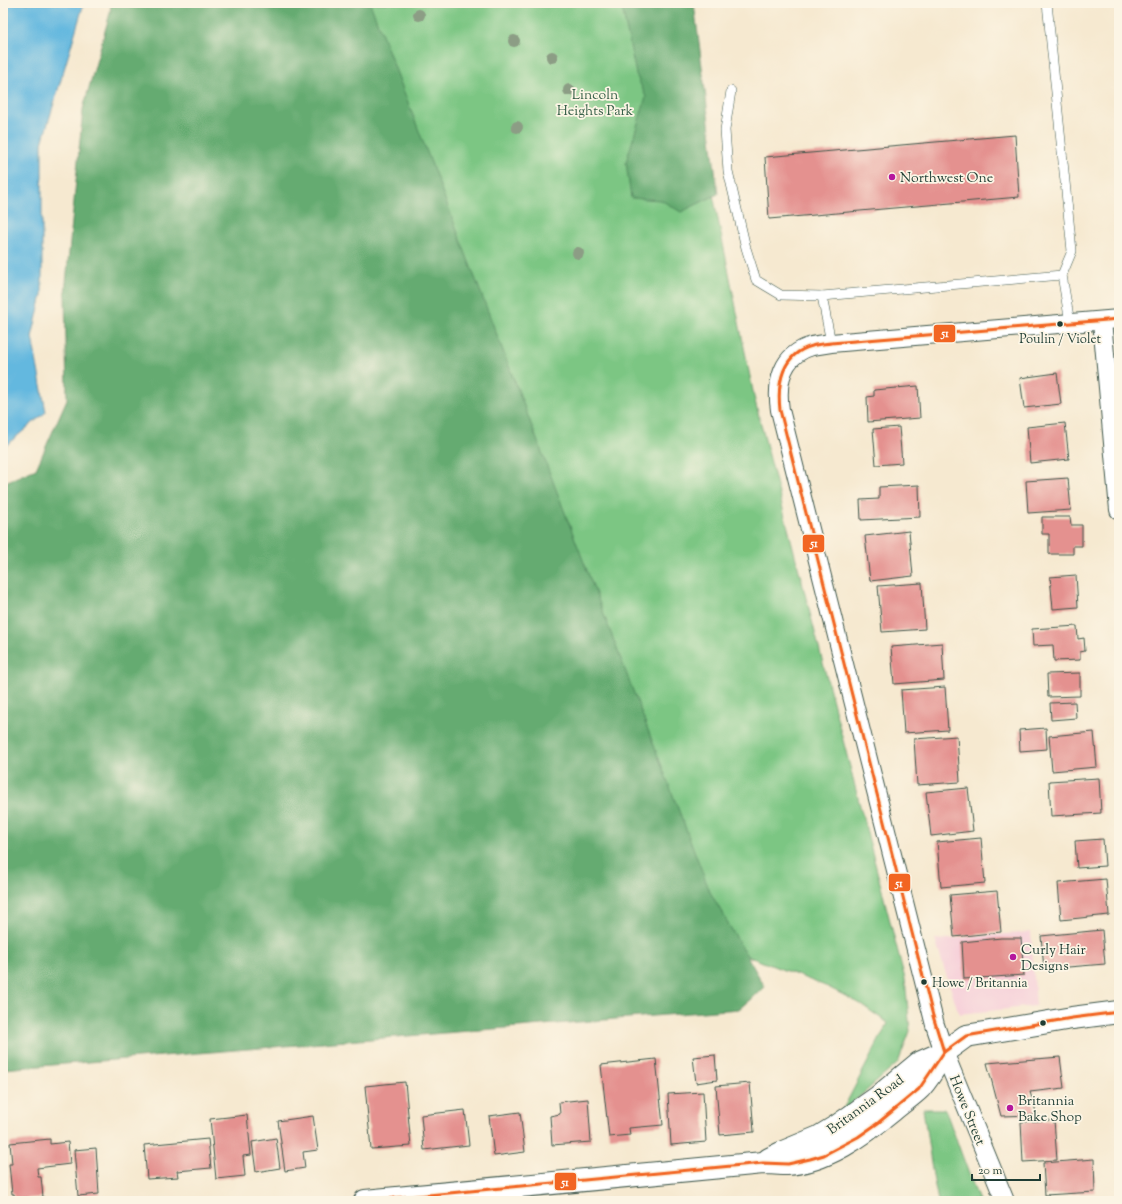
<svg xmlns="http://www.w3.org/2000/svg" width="1122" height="1204" viewBox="0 0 1122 1204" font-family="'Sorts Mill Goudy',serif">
	<rect width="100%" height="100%" fill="#fcf5e5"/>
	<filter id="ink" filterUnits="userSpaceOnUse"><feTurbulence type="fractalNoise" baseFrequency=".025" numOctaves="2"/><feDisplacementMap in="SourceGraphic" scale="8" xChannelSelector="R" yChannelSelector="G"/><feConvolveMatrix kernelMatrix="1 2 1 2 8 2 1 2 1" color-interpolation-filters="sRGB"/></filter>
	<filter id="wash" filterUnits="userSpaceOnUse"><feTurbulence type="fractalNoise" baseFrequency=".012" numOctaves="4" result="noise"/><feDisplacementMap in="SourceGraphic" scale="16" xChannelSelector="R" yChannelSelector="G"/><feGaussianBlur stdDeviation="0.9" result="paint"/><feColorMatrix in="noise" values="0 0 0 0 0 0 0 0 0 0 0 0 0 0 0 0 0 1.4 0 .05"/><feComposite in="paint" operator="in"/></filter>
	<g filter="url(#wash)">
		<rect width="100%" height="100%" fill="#f6e9d0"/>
		<polygon fill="#f6cfd9" points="1031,932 1036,1006 959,1014 935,940"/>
		<g fill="#7cc683" stroke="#4e825c">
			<polygon points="348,3 674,3 755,401 905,979 910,1031 898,1063 841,1113 888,1023 859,1003 828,987 703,939"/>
			<polygon points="923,1109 945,1109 979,1201 938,1201 933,1176"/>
		</g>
		<g fill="#65ab71" stroke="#427452">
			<polygon points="111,3 370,3 710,892 765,987 739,1009 3,1069 3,483 36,469 67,399 65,293 83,109 110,13"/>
			<polygon points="621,3 694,3 718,194 681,212 661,200 631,198 626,162 646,97 636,74"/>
		</g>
		<polygon fill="#63b8df" stroke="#417a8a" points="3,3 84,3 42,143 42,295 32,337 46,412 10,442 3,449"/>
		<g id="blocks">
			<g fill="#e4918f">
				<polygon points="1015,135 1019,197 769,219 765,157"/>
				<polygon points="1057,373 1061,404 1024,408 1020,378"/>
				<polygon points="918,386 920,418 868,422 867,397 874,396 874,390"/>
				<polygon points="1065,423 1069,459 1030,463 1027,427"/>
				<polygon points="899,427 902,463 876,465 873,429"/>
				<polygon points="1068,478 1071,510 1028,513 1026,481"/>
				<polygon points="919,485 920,517 861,520 860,500 879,499 879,487"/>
				<polygon points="1042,517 1070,517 1071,525 1082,525 1082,546 1073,546 1073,554 1049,554 1049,534 1042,534"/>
				<polygon points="909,531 913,576 870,581 865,536"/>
				<polygon points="1076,575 1078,607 1053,609 1050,577"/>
				<polygon points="922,583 925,629 882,632 878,586"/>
				<polygon points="1077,626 1078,639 1084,638 1085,651 1080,652 1080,660 1054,661 1053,645 1033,646 1032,629"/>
				<polygon points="942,643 944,680 894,684 891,647"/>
				<polygon points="1080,673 1080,696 1048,697 1047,674"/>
				<polygon points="945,687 948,730 904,733 901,690"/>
				<polygon points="1075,702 1076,718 1051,720 1050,703"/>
				<polygon points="1046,728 1047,749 1020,751 1019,730"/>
				<polygon points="1094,732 1097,767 1052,771 1049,736"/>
				<polygon points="957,736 960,782 917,785 914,739"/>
				<polygon points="1099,778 1101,813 1051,816 1049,781"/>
				<polygon points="968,788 973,831 931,836 926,792"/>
				<polygon points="981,838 985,883 941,887 937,842"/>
				<polygon points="1103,839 1105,866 1077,868 1075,841"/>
				<polygon points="1106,879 1109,915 1061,920 1058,883"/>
				<polygon points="997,891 1001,932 954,937 950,895"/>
				<polygon points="1102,930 1105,964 1044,969 1041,936"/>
				<polygon points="1001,938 1021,938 1024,975 964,979 962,942"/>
				<polygon points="715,1055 717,1080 696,1083 693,1057"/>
				<polygon points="1060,1057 1064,1088 1030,1092 1037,1115 1001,1116 987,1063"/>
				<polygon points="656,1059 663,1125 629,1128 630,1135 609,1137 601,1065"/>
				<polygon points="405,1082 411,1146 371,1149 365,1086"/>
				<polygon points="750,1083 754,1132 720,1135 716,1086"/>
				<polygon points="703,1092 706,1142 671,1145 668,1094"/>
				<polygon points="588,1099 591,1142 552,1145 550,1116 560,1114 559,1102"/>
				<polygon points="465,1110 469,1145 424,1150 421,1115"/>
				<polygon points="520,1112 525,1152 494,1156 489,1116"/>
				<polygon points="247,1115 251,1155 243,1156 245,1176 216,1179 210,1119"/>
				<polygon points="313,1116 318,1150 303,1152 305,1168 285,1171 278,1121"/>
				<polygon points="1054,1120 1057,1160 1023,1162 1021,1122"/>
				<polygon points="276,1138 280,1168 256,1172 252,1142"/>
				<polygon points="50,1139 50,1144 68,1142 70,1164 37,1168 38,1177 41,1177 43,1197 15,1200 14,1194 12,1194 9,1164 12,1164 10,1143"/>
				<polygon points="208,1139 211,1168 177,1171 178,1177 147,1179 144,1145"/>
				<polygon points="96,1148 99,1194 78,1196 74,1150"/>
				<polygon points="1094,1159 1095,1192 1045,1195 1043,1163"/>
			</g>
		</g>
	</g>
	<g filter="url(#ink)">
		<use href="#blocks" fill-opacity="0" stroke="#3f574b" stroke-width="1"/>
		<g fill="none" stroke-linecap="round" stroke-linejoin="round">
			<defs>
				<g id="lane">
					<polyline points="1047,3 1072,251 1062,275 1070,323"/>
					<polyline points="731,91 725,130 728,171 746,248 756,280 781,295 822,296"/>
					<polyline points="831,343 822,296 1062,275"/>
				</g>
				<g id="street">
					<polyline points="1102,321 1119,510"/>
					<path d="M1005 1201 944 1052 935 1025 780 410C776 383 781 355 812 346 818 345 825 344 831 343L1119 319"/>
				</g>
				<g id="secondary">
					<polyline points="769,1159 783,1152 819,1137 837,1126 878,1097 919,1063 944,1052 966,1036 1072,1018 1119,1012"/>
					<path d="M365 1201 763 1163C771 1163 779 1164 787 1164 826 1162 863 1135 892 1111 901 1103 912 1096 920 1088 930 1077 937 1064 944 1052"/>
				</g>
			</defs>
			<use href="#lane" stroke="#3f574b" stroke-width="10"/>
			<use href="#street" stroke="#3f574b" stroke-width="20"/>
			<use href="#secondary" stroke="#3f574b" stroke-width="24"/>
			<use href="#lane" stroke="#fff" stroke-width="9"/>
			<use href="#street" stroke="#fff" stroke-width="18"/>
			<use href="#secondary" stroke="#fff" stroke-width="22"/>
			<defs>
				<g id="bus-1">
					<path d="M944 1052 933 1016 780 410C777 383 782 354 812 346 818 344 825 344 831 343L1119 319"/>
					<polyline points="365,1201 763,1163 788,1164 810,1159 824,1155 858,1137 878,1123 919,1089 944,1052 966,1036 1072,1018 1119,1012"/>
				</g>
			</defs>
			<use href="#bus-1" stroke="#fcf5e5" stroke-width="6"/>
			<use href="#bus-1" stroke="#f26522" stroke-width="3"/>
		</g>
		<g fill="#8c9d85">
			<circle cx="419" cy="15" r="6"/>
			<circle cx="514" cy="41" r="6"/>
			<circle cx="552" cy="57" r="6"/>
			<circle cx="569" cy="90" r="6"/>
			<circle cx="517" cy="127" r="6"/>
			<circle cx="578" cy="253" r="6"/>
		</g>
	</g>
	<g fill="#b5179e" stroke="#fcf5e5" stroke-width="1.5">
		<circle cx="892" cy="177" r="4"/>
		<circle cx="1013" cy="957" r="4"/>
		<circle cx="1010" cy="1108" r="4"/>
	</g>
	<g fill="#1f3d34" stroke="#fcf5e5" stroke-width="1.5">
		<circle cx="1060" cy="324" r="3.5"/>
		<circle cx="924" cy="982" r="3.5"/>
		<circle cx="1043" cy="1023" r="3.5"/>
	</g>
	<g text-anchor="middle" stroke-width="3.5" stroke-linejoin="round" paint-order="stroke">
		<g font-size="13" fill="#1f3d34" stroke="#fcf5e5">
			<text x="1060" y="343">Poulin / Violet</text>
			<text x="932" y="987" text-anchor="start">Howe / Britannia</text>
		</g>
		<g font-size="14" fill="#365f48" stroke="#fcf5e5">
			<text x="595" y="99">Lincoln<tspan x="595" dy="16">Heights Park</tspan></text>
		</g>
		<g font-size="14" fill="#1f3d34" stroke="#fcf5e5" text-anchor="start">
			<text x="900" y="182">Northwest One</text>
			<text x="1021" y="954">Curly Hair<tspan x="1021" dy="16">Designs</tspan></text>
			<text x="1018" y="1105">Britannia<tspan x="1018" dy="16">Bake Shop</tspan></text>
		</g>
		<g font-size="14" fill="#1f3d34" stroke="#fcf5e5">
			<text transform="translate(865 1104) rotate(-36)" y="5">Britannia Road</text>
			<text transform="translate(968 1110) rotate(68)" y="5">Howe Street</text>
		</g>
	</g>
	<g stroke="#fcf5e5" stroke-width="1.5">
		<rect x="933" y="324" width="23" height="19" rx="4" fill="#f26522"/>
		<rect x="802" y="534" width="23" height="19" rx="4" fill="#f26522"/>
		<rect x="888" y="873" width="23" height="19" rx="4" fill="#f26522"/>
		<rect x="554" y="1172" width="23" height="19" rx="4" fill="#f26522"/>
	</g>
	<g font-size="11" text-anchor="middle" font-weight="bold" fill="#fff">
		<text x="945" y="337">51</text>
		<text x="814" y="547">51</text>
		<text x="899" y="887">51</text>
		<text x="565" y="1186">51</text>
	</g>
	<rect width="1122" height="1204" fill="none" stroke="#fcf5e5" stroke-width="16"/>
	<path d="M972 1174v6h68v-6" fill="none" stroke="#1f3d34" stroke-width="2"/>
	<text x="978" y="1174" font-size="12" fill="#1f3d34" stroke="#fcf5e5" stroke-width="3" paint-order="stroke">20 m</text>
</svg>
